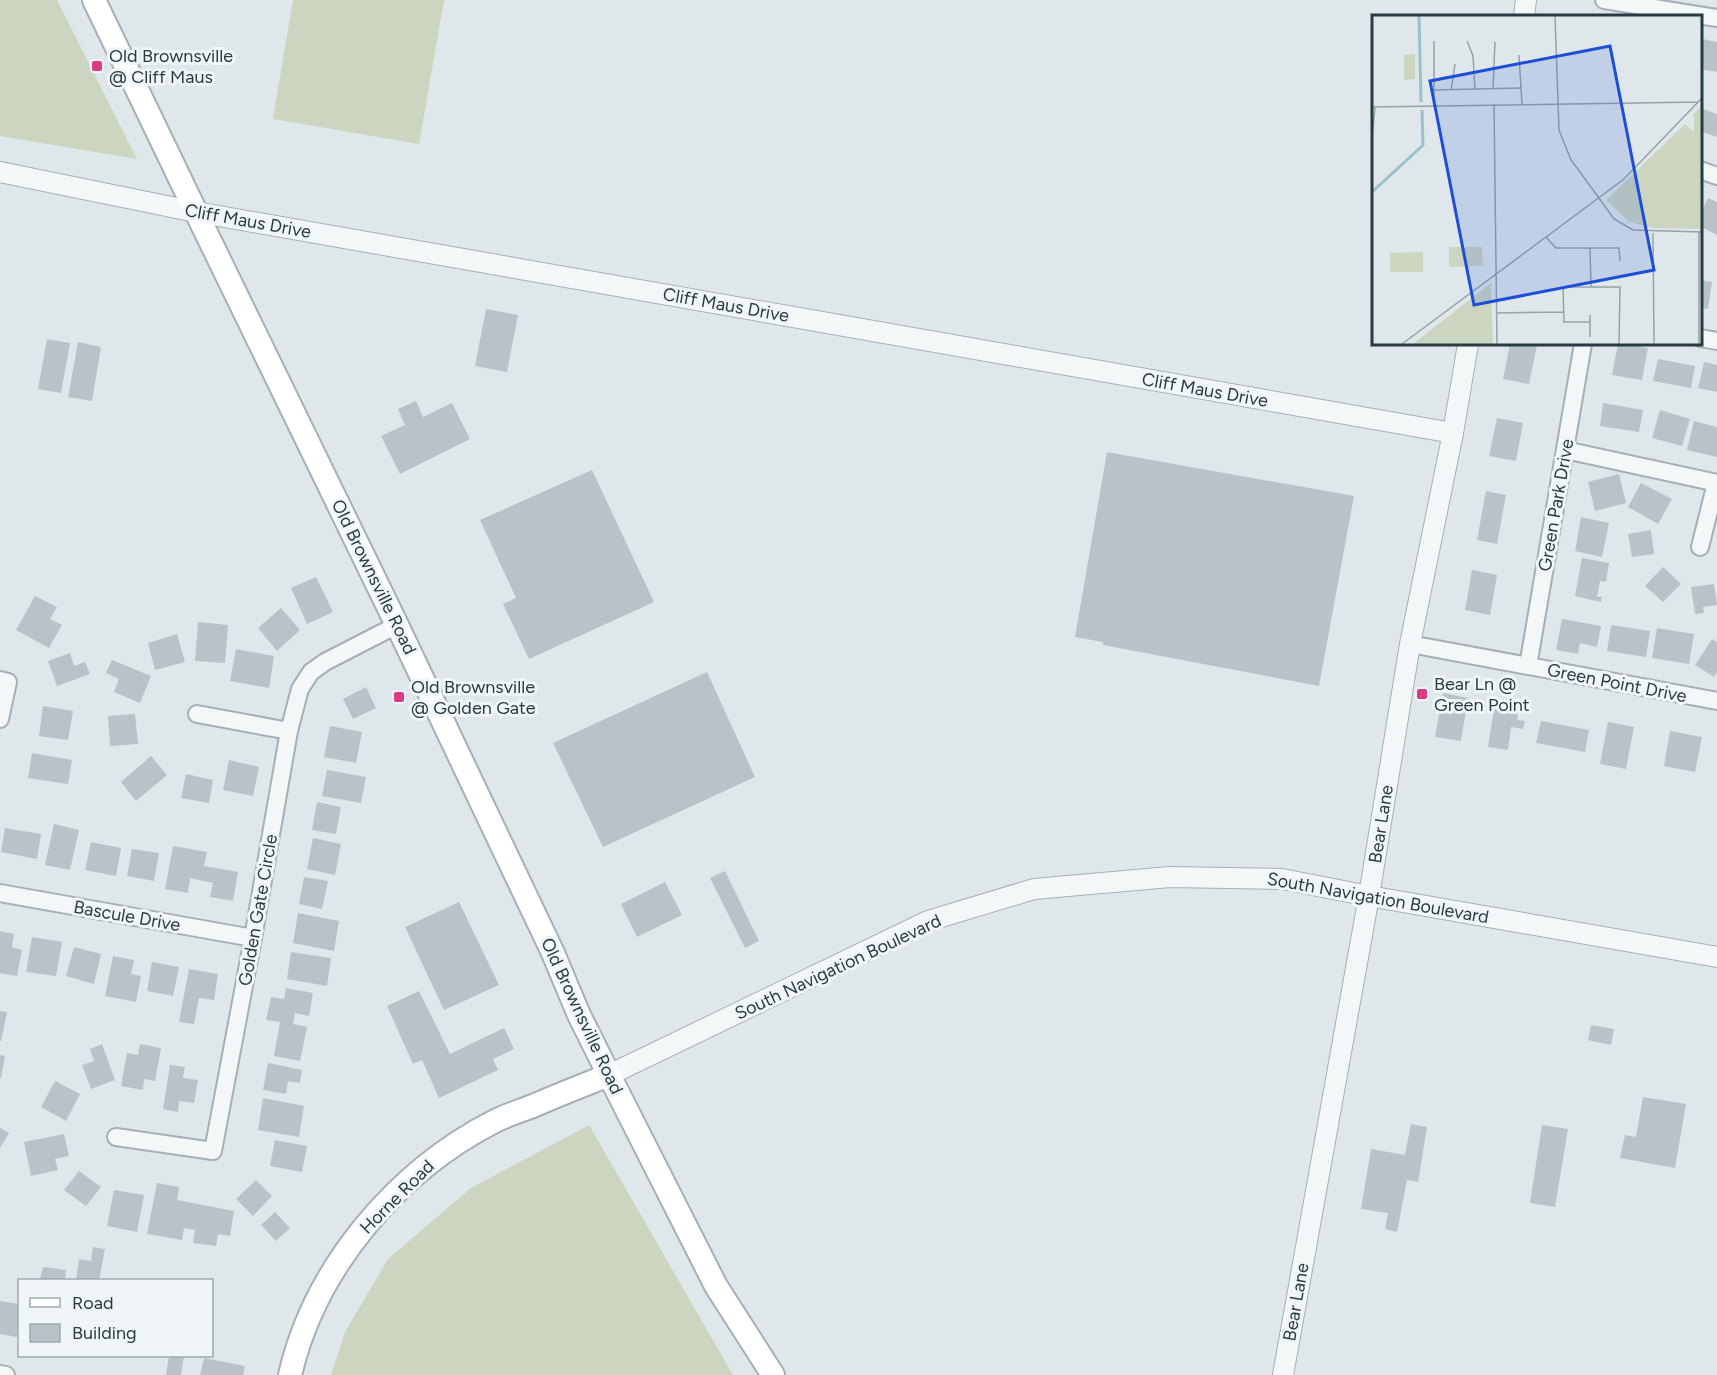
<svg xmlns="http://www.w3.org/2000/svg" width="1717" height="1375" viewBox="0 0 1717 1375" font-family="Figtree,sans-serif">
	<rect width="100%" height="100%" fill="#e0e7ea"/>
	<g fill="#ccd5c0">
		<polygon points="0,0 57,0 137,159 0,136"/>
		<polygon points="293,0 444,0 419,144 273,119"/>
		<polygon points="589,1125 733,1375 331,1375 345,1332 388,1259 471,1188"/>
	</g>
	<g fill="#b7c3c8">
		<polygon points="1703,39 1717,42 1717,72 1700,69 1700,50"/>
		<polygon points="1700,108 1717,114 1717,137 1700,131"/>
		<polygon points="1708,198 1717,202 1717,235 1700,226 1700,214"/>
		<polygon points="1700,280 1712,282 1708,309 1700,308"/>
		<polygon points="486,309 518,315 507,372 475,366"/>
		<polygon points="47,339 70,343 61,393 38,389"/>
		<polygon points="78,342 101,347 92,401 68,397"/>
		<polygon points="1510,344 1537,345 1529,384 1503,379"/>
		<polygon points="1618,344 1648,348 1642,380 1612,375"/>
		<polygon points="1658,359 1695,366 1691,388 1653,381"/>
		<polygon points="1704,362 1717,365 1717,392 1698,388"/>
		<polygon points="416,401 423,417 452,403 470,439 400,474 381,436 405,425 398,409"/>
		<polygon points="1603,403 1643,410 1639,432 1600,426"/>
		<polygon points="1660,410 1690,419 1682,446 1652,438"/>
		<polygon points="1497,418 1523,423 1516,461 1489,456"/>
		<polygon points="1694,421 1717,427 1717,457 1687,450"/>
		<polygon points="1107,452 1354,496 1319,686 1103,645 1103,642 1075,637"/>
		<polygon points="592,470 654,602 529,659 503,604 516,598 480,520"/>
		<polygon points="1619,474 1626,503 1595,511 1588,482"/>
		<polygon points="1641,483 1672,499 1658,524 1628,507"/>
		<polygon points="1486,491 1506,495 1497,544 1477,540"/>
		<polygon points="1581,517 1609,523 1602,557 1575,551"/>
		<polygon points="1651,530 1654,554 1632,557 1628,534"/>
		<polygon points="1582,558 1609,563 1606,582 1600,581 1597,597 1602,597 1601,602 1575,596"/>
		<polygon points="1663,567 1681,584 1663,602 1645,586"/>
		<polygon points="1472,570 1497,575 1490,615 1465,610"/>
		<polygon points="316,577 333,612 307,624 291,588"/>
		<polygon points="1714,584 1717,605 1703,607 1704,613 1695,614 1691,587"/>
		<polygon points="35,596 57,607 50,619 62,625 49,648 16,630"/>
		<polygon points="281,608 300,630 277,651 258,628"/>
		<polygon points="1562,619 1601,626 1597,647 1580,643 1578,654 1556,650"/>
		<polygon points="198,622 228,625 225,663 195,661"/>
		<polygon points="1611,625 1650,631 1646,657 1607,651"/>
		<polygon points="1657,628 1694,634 1689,664 1652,658"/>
		<polygon points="177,634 185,662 155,670 148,643"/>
		<polygon points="1712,639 1717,642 1717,672 1714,677 1695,665"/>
		<polygon points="236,649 274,656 269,688 230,681"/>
		<polygon points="70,653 74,666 85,662 90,674 57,686 48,661"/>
		<polygon points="112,660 151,676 140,703 114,692 119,679 106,673"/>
		<polygon points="707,672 755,777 603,847 553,743"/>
		<polygon points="366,687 376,708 353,719 343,699"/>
		<polygon points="1443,693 1468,698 1461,741 1435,737"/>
		<polygon points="1495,702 1519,707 1517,720 1525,721 1523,729 1511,727 1508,750 1488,747"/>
		<polygon points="43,706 73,711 68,740 39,736"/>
		<polygon points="135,714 138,744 110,746 108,716"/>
		<polygon points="1541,721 1589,730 1585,752 1536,743"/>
		<polygon points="1608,722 1634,727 1626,769 1600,764"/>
		<polygon points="330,726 362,732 356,763 324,757"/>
		<polygon points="1670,731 1702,737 1695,772 1664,766"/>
		<polygon points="32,753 72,760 68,784 28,778"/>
		<polygon points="151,756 167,775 136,801 121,782"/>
		<polygon points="229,760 259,767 253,796 223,790"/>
		<polygon points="327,770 366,777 361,803 322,796"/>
		<polygon points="186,774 213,780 209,803 181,798"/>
		<polygon points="317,802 341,807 336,834 312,830"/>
		<polygon points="54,824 79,830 70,870 45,865"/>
		<polygon points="5,828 41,834 37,859 1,852"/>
		<polygon points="313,838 341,844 335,875 307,869"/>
		<polygon points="91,842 121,848 116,876 85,870"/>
		<polygon points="173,846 207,852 204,866 238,872 233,901 210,897 213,883 190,878 188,893 165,889"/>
		<polygon points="132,849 159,853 154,881 127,876"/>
		<polygon points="725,871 759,941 745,948 710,878"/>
		<polygon points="304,877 328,881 322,909 299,904"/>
		<polygon points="665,882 682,915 637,937 621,904"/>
		<polygon points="459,902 499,985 444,1010 405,927"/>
		<polygon points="298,913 339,921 334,951 293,943"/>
		<polygon points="0,931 14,934 12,947 22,950 17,976 0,973"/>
		<polygon points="32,937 62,942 56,976 26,972"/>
		<polygon points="74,947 101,954 94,984 66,976"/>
		<polygon points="291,952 331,958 327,986 287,979"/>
		<polygon points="113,956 134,960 131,974 141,976 136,1002 105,996"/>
		<polygon points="152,962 179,967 173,996 147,991"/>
		<polygon points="189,969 218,974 214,1000 199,998 194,1024 179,1022"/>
		<polygon points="286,988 313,993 309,1016 295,1013 293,1024 307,1027 300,1061 274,1056 280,1022 266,1020 271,997 284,999"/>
		<polygon points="419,991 450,1054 504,1028 514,1049 493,1059 498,1070 439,1098 422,1060 413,1064 387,1006"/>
		<polygon points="0,1011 7,1012 1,1041 0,1041"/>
		<polygon points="1591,1025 1614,1029 1611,1045 1588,1040"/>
		<polygon points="102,1044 115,1080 91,1089 82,1065 94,1061 90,1049"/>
		<polygon points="140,1044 161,1048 155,1081 144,1079 143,1090 121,1086 127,1053 138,1055"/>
		<polygon points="0,1055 5,1056 1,1078 0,1078"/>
		<polygon points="268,1063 302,1070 300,1083 288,1081 286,1094 263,1090"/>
		<polygon points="170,1065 185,1067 183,1078 198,1080 194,1103 179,1101 178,1112 163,1109"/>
		<polygon points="55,1081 80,1094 66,1121 41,1107"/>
		<polygon points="1643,1097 1686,1104 1675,1168 1620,1158 1625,1135 1636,1137"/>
		<polygon points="263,1098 304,1106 299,1137 258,1130"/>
		<polygon points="1411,1124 1427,1127 1418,1182 1407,1180 1397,1232 1385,1229 1388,1213 1361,1209 1371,1149 1405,1155"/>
		<polygon points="1542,1125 1568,1129 1555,1207 1530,1203"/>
		<polygon points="0,1128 9,1133 0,1148"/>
		<polygon points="64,1134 69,1156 55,1159 58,1170 31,1176 24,1142"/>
		<polygon points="275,1140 307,1146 302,1172 270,1166"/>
		<polygon points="79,1171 101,1187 86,1206 64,1190"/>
		<polygon points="256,1180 272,1196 253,1216 236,1199"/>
		<polygon points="157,1183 179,1187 177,1200 234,1211 230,1236 218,1234 216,1246 193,1243 195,1230 184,1228 182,1240 147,1234"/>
		<polygon points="114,1190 144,1195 137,1232 107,1226"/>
		<polygon points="275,1212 290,1228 276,1241 261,1225"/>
		<polygon points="93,1247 105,1249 99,1280 76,1280 79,1259 91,1261"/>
		<polygon points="43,1267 66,1270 65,1280 40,1280"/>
		<polygon points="0,1301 20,1304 17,1337 0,1334"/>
		<polygon points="169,1356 184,1356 181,1375 166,1375"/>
		<polygon points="204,1358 245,1366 243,1375 200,1375"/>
	</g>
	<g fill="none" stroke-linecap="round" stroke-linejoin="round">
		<defs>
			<g id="minor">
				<polyline points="1604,0 1717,18"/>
				<polyline points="1700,170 1717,176"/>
				<polyline points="1700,338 1717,341"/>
				<polyline points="1565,450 1717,483"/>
				<polyline points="1700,547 1716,483"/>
				<polyline points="1410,644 1717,701"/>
				<polyline points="1528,666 1583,344"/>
				<polyline points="0,680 8,682 0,719"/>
				<polyline points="197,714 289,731"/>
				<polyline points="0,893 253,938"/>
				<polyline points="116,1137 213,1151 253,938 289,731 300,689 311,672 325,662 397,625"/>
				<polyline points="0,1374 6,1375"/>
			</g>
			<g id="tertiary">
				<polyline points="1524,16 1526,0"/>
				<polyline points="0,172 196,212 1453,433"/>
				<polyline points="609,1075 928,921 1034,889 1170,877 1282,879 1369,896 1717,957"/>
				<polyline points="1283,1375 1369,896 1410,644 1453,433 1468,344"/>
			</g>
			<g id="secondary">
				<polyline points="94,0 196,212 397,625 553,953 579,1015 609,1075 716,1286 773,1375"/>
				<path d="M290 1375C315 1267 397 1171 495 1121 507 1115 520 1111 533 1106 558 1095 584 1085 609 1075"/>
			</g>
		</defs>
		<use href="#minor" stroke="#a5b0b5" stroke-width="20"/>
		<use href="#tertiary" stroke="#a5b0b5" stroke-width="22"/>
		<use href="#secondary" stroke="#a5b0b5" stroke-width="26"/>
		<use href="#minor" stroke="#f3f7f8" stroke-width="16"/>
		<use href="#tertiary" stroke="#f3f7f8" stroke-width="20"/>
		<use href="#secondary" stroke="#fff" stroke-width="22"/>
	</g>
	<g fill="#d93b87" stroke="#f0f6f7" stroke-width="2">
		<rect x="91" y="60" width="12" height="12" rx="3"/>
		<rect x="1416" y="688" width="12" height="12" rx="3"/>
		<rect x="393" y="691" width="12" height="12" rx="3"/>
	</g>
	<g text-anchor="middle" stroke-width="6" stroke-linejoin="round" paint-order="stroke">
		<g font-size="18" fill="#273b43" stroke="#f0f6f7" text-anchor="start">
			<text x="109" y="62">Old Brownsville<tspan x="109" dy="21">@ Cliff Maus</tspan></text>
			<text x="1434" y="690">Bear Ln @<tspan x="1434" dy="21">Green Point</tspan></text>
			<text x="411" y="693">Old Brownsville<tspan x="411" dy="21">@ Golden Gate</tspan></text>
		</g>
		<g font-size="18" fill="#273b43" stroke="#f0f6f7">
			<text transform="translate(248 221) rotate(10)" y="6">Cliff Maus Drive</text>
			<text transform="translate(726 305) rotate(10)" y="6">Cliff Maus Drive</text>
			<text transform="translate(1205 390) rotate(10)" y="6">Cliff Maus Drive</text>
			<text transform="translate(1556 505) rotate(-80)" y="6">Green Park Drive</text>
			<text transform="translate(374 577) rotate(64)" y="6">Old Brownsville Road</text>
			<text transform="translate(1617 683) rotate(11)" y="6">Green Point Drive</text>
			<text transform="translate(1381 824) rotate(-81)" y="6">Bear Lane</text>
			<text transform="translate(1378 898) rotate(10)" y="6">South Navigation Boulevard</text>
			<text transform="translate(258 910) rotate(-80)" y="6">Golden Gate Circle</text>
			<text transform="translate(127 916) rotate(10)" y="6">Bascule Drive</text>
			<text transform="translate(838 967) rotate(-25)" y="6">South Navigation Boulevard</text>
			<text transform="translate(582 1016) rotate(65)" y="6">Old Brownsville Road</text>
			<text transform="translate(397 1197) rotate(-45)" y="6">Horne Road</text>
			<text transform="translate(1296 1302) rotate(-80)" y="6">Bear Lane</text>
		</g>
	</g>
	<g transform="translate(1372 15)">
		<rect width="330" height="330" fill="#e0e7ea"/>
		<path d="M330 90V214L281 213 257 207 234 185 313 109 322 117V99ZM77 232H110L111 251 77 252ZM51 237V257H18V238ZM119 268 121 329H40H41Z" fill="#ccd5c0"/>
		<path d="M43 39V64L32 65V40Z" fill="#ccd5c0"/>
		<path fill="none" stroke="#98c3cd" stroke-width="3" d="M47 1 49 87M0 177 51 130 50 95"/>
		<path fill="none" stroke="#96a2a7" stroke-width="1.5" d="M183 1 187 115 199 145 227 183M62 26V91M95 26 101 41 103 75M147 40 150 89M121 74 123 27M61 75 150 73M79 75 83 49M122 89 125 329M0 92 326 87M0 123 3 92M227 183 242 204 261 215 330 217M327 217V329M281 218 282 329M174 222 184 233H247L248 246M218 233 219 272M124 298 192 297M218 300V322M218 307H192L191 272H248L247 329M30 329 252 164 330 83"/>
		<path fill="#1d4ed8" fill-opacity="0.15" stroke="#1d4ed8" stroke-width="3" d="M238 31 282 255 102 290 58 66Z"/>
		<rect width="330" height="330" fill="none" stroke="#273b43" stroke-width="3"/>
	</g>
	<rect x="18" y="1279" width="195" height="78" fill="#f0f6f7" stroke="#a0abaf" stroke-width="1.5"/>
	<rect x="30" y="1298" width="30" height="9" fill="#ffffff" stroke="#a0abaf" stroke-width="1.5"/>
	<text x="72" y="1309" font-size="18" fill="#273b43">Road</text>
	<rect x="30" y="1324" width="30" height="18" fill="#b7c3c8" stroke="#a0abaf" stroke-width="1.5"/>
	<text x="72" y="1339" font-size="18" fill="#273b43">Building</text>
</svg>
